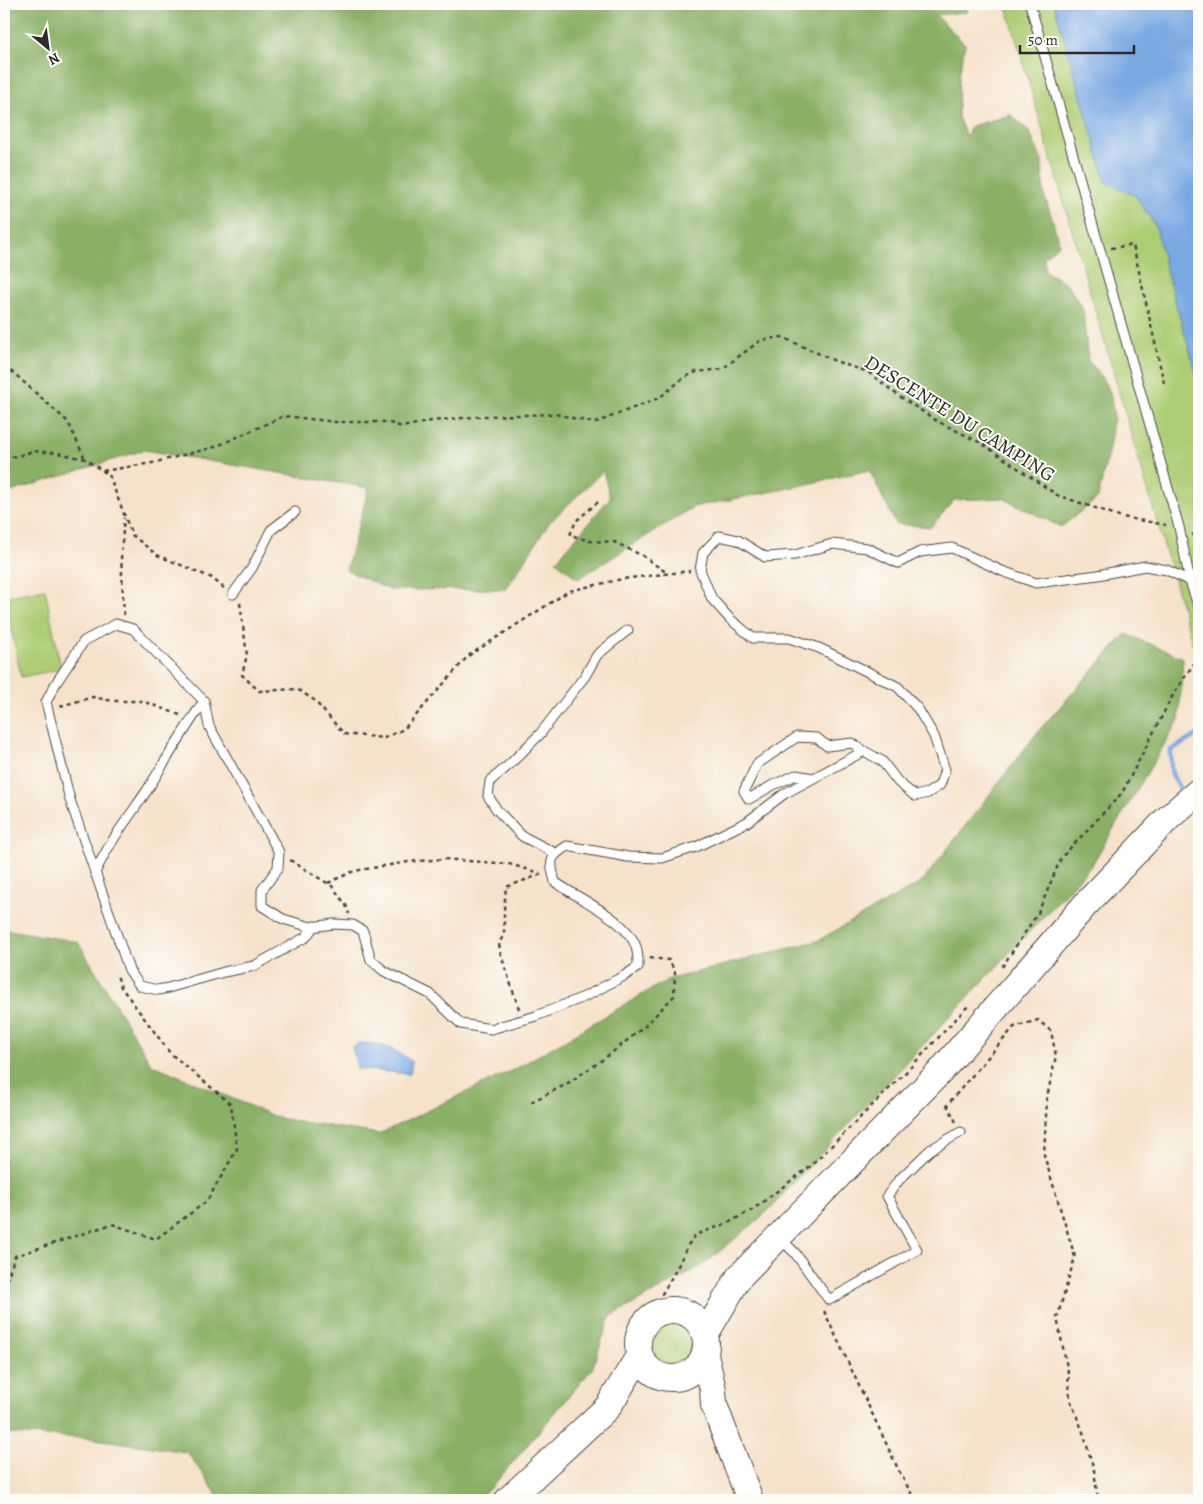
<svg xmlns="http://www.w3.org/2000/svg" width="1203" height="1504" viewBox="0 0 1203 1504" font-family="Alegreya,serif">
	<rect width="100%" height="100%" fill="#fdfcf7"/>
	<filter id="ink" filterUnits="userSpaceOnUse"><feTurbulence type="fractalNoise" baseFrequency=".02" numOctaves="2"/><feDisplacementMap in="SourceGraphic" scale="10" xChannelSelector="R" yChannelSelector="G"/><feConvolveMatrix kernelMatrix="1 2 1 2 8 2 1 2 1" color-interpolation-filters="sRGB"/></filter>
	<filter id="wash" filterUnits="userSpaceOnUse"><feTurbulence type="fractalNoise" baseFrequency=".0096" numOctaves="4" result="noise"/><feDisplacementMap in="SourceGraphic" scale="20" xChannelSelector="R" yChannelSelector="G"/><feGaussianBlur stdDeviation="1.12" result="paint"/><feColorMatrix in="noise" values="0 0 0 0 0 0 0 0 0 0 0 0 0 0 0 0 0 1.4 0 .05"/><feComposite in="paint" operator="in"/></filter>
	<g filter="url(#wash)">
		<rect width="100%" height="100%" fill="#f6e2cb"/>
		<g fill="#adcd75" stroke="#6c7c50">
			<polygon points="1006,4 1199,4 1199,669 1197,659"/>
			<polygon points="45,589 61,669 21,677 5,597"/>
			<circle cx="672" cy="1344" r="25"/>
		</g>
		<g fill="#8ab066" stroke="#5a6e48">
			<polygon points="4,4 969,4 967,12 936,15 965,44 959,75 958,117 966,137 971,126 1011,115 1029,131 1042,161 1044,195 1051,215 1059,244 1044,257 1045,271 1067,284 1083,310 1088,361 1098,371 1110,392 1114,417 1108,453 1098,498 1061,527 1003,498 954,500 931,527 896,524 869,470 785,489 693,507 578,579 556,561 610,498 603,471 549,523 506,589 390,590 346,570 369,488 144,450 4,494"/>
			<polygon points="1126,634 1183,658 1179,720 1091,866 764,1215 703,1265 610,1317 592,1369 491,1488 474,1500 221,1500 187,1452 88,1438 4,1434 4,929 78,942 151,1064 278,1118 379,1134 517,1068 667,980 817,941 922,882 1040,729"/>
		</g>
		<g fill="#79a8e3" stroke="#526a87">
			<polygon points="1054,4 1199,4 1199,382 1167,274 1156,227 1136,196 1106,182"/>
			<path d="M360 1043C380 1043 397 1049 412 1062L410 1074 357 1069 352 1047Z"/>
		</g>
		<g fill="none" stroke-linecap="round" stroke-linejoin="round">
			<path stroke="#79a8e3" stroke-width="4.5" d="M1183 792C1170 775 1170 772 1171 750L1199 734"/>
		</g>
	</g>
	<g filter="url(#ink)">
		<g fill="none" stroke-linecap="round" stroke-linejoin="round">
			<defs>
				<g id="lane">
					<polyline points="1030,4 1179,527 1190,581"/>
					<polyline points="233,594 252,568 271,530 295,512"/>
					<polyline points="813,778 796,775 773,785 749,799 744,791 757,764 797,737 817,738 827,746 852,743 864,751"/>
					<polyline points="555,853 522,836 497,810 488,796 490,781 509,765 540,734 585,676 597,655 628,630"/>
					<path d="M95 873C108 844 128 818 146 792 165 762 183 731 204 701"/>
					<path d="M314 926 306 937 254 966 224 972 168 988 158 990 140 986 129 970 70 800 46 702 56 683 84 641 116 624 133 629 204 701 209 726 279 852 278 868 262 890V906L283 919 311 927 334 924 353 925 363 931 371 960 384 971 430 994 461 1024 491 1029 536 1016 584 997 624 976 638 967C638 962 638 956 637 951 632 921 578 899 555 882 550 861 548 858 567 846L628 857 662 858 696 847 747 822 784 794 864 751 882 761 898 782 915 796 928 793 940 785 945 770 934 736 918 709 898 687 866 671 819 648 789 638H753L730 619 712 599 700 570 703 553 719 536 738 540 765 557 795 555 832 544 867 548 898 563 920 552 952 548 1002 571 1036 583 1098 575 1145 566 1167 570 1190 581 1199 608"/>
					<polyline points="781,1239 795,1253 829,1300 917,1250 887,1196 899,1180 930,1150 961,1132"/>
				</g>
				<g id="secondary">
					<circle cx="672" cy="1344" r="34"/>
					<polyline points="705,1335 739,1277 940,1072 1086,904 1167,819 1199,791"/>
					<polyline points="705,1354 713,1390 714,1405 750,1500"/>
					<polyline points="508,1500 608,1407 639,1356"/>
				</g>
			</defs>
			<use href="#lane" stroke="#494643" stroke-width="11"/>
			<use href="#secondary" stroke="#494643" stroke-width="28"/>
			<g stroke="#494643" stroke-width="2.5" stroke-dasharray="4 4" stroke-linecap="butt">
				<polyline points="1111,248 1133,245 1164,383"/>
				<polyline points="4,366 17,376 68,422 85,459"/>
				<polyline points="4,454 15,457 33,451 57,453 85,459 109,475 132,535 157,555 212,578 224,588"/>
				<polyline points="103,471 152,463 215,447 284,416 336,422 387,422 402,427 431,421 484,416 555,414 595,423 659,398 685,377 696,372 722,369 761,340 782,337 835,361 868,372 899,396 937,421 981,443 1057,495 1122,517 1166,525"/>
				<polyline points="598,502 576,521 570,535 590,541 614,542 643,556 667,573"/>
				<polyline points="1192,535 1199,532"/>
				<polyline points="240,603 247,655 242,675 259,691 297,689 314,700 344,734 384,738 404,729 468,656 569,591 622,579 690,571"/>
				<polyline points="124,615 121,555 124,518"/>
				<polyline points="4,689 4,694"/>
				<polyline points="60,706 93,697 113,701 142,701 180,715"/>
				<polyline points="290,860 332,886 346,905 349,914"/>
				<polyline points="328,883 354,871 408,862 444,859 509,864 540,873"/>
				<polyline points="1002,967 1038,913 1061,858 1122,793 1174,693 1197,659 1199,645"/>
				<polyline points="519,1009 500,952 499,943 504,935 504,910 506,887 542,874"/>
				<polyline points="531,1102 565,1085 601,1061 644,1027 674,996 675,972 669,960 649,958"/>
				<polyline points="956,1122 947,1105 1014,1027 1038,1020 1051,1031 1056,1056 1047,1097 1044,1155 1075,1257 1057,1318 1068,1372 1070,1399 1083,1432 1094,1470 1098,1500"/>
				<polyline points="4,1288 15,1256 112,1224 156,1239 207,1201 237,1149 231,1104 170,1053 121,987 117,975"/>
				<polyline points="667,1310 662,1294 676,1270 688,1245 695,1235 728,1223 752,1210 812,1165 907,1071 969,1005"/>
				<polyline points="824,1311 900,1473 915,1500"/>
			</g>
			<use href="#lane" stroke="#fff" stroke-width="9"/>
			<use href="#secondary" stroke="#fff" stroke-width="26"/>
		</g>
	</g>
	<g text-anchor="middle" stroke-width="4" stroke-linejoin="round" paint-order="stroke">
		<g font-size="20" fill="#2b2b2b" stroke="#fdfcf7">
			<text transform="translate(960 418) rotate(32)" y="7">DESCENTE DU CAMPING</text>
		</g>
	</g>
	<rect width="1203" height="1504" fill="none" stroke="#fdfcf7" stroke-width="20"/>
	<g transform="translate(48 48) rotate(151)" stroke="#fdfcf7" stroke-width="4" paint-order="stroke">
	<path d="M0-4L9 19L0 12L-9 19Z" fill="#2b2b2b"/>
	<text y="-8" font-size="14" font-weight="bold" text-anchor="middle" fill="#2b2b2b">N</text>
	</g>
	<path d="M1020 45v8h114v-8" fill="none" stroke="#2b2b2b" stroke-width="2.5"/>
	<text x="1028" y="45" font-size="15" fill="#2b2b2b" stroke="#fdfcf7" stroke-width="4" paint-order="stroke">50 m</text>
</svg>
